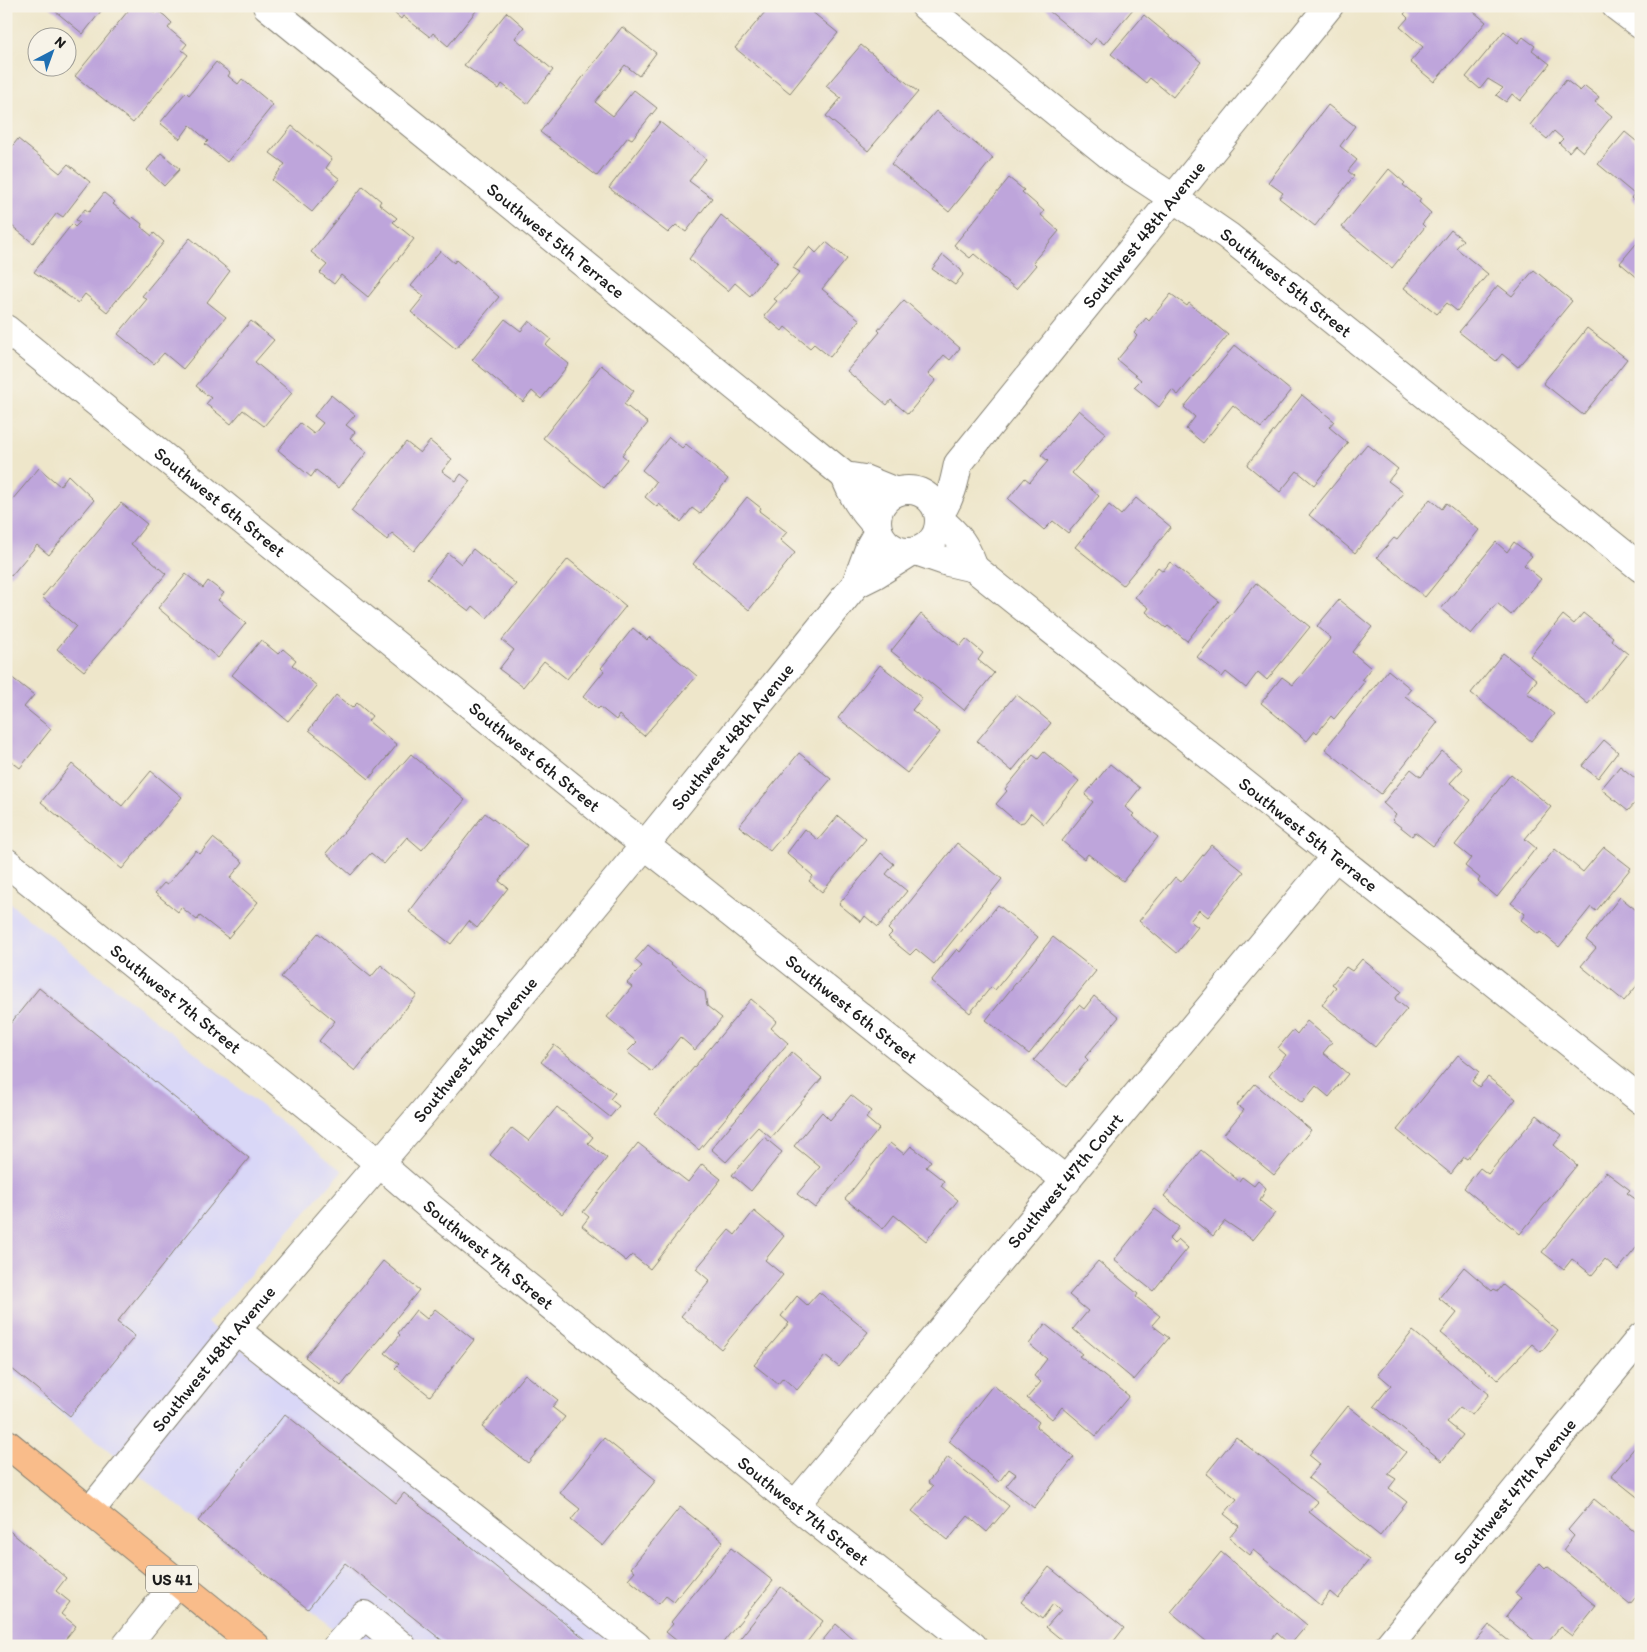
<svg xmlns="http://www.w3.org/2000/svg" width="1647" height="1652" viewBox="0 0 1647 1652" font-family="Itim,sans-serif">
	<rect width="100%" height="100%" fill="#f7f3e8"/>
	<filter id="ink" filterUnits="userSpaceOnUse"><feTurbulence type="fractalNoise" baseFrequency=".02" numOctaves="2"/><feDisplacementMap in="SourceGraphic" scale="10" xChannelSelector="R" yChannelSelector="G"/><feConvolveMatrix kernelMatrix="1 2 1 2 8 2 1 2 1" color-interpolation-filters="sRGB"/></filter>
	<filter id="wash" filterUnits="userSpaceOnUse"><feTurbulence type="fractalNoise" baseFrequency=".0096" numOctaves="4" result="noise"/><feDisplacementMap in="SourceGraphic" scale="20" xChannelSelector="R" yChannelSelector="G"/><feGaussianBlur stdDeviation="1.12" result="paint"/><feColorMatrix in="noise" values="0 0 0 0 0 0 0 0 0 0 0 0 0 0 0 0 0 1.4 0 .05"/><feComposite in="paint" operator="in"/></filter>
	<g filter="url(#wash)">
		<rect width="100%" height="100%" fill="#eee6ca"/>
		<polygon fill="#d9d7f7" points="6,900 342,1171 207,1323 634,1646 355,1646 6,1369"/>
		<g id="blocks">
			<g fill="#bea5db">
				<polygon points="49,6 105,6 83,34"/>
				<polygon points="132,6 146,6 155,13 157,10 165,16 172,23 168,28 187,44 182,50 188,55 133,123 75,76"/>
				<polygon points="386,6 480,6 448,46 433,33 430,37 403,16 401,19"/>
				<polygon points="770,6 805,6 838,33 790,93 735,48"/>
				<polygon points="1043,6 1129,6 1133,9 1104,44 1096,38 1090,45"/>
				<polygon points="1411,6 1467,6 1486,22 1434,82 1410,62 1423,47 1400,27 1408,18 1404,14"/>
				<polygon points="507,12 524,27 515,38 553,70 527,104 502,84 499,89 464,65"/>
				<polygon points="1144,15 1201,62 1173,97 1150,78 1146,83 1111,54"/>
				<polygon points="622,27 656,53 639,76 625,65 595,102 613,116 634,90 657,108 632,139 628,137 597,176 540,132"/>
				<polygon points="1504,31 1518,43 1523,37 1535,46 1532,50 1550,64 1520,101 1512,94 1506,102 1496,95 1503,88 1488,79 1480,89 1466,77"/>
				<polygon points="861,45 918,92 868,151 826,116 841,98 826,86"/>
				<polygon points="216,62 230,73 228,76 238,84 242,79 273,105 227,162 205,144 208,141 190,125 180,139 160,123 186,92 189,95"/>
				<polygon points="1566,80 1580,91 1585,86 1599,97 1595,102 1612,116 1583,152 1575,145 1569,152 1559,143 1563,139 1554,131 1547,139 1530,125"/>
				<polygon points="1328,105 1355,126 1340,146 1357,160 1348,171 1354,176 1315,226 1279,198 1283,193 1268,182"/>
				<polygon points="936,111 993,158 949,212 891,164"/>
				<polygon points="660,122 706,159 689,181 712,198 686,232 676,225 668,233 609,188"/>
				<polygon points="292,126 332,159 326,168 340,179 312,212 272,180 285,164 270,153"/>
				<polygon points="1625,132 1641,145 1641,207 1631,198 1634,194 1598,164"/>
				<polygon points="18,139 60,173 68,164 90,182 63,217 57,213 33,243 12,226 6,233 6,154"/>
				<polygon points="161,153 180,169 164,186 147,170"/>
				<polygon points="1389,169 1405,183 1403,185 1421,199 1419,202 1431,213 1422,224 1425,227 1392,268 1342,227"/>
				<polygon points="1009,178 1024,190 1022,192 1044,211 1041,215 1059,231 1033,262 1036,265 1016,289 974,254 970,258 954,245"/>
				<polygon points="363,186 381,201 379,204 397,218 393,222 414,239 368,297 341,275 334,284 320,273 327,265 311,252"/>
				<polygon points="104,193 115,202 113,204 131,219 133,217 142,224 141,227 152,236 154,233 164,242 107,312 85,294 78,303 34,272 72,224 75,227 80,222 76,220 85,209 89,212"/>
				<polygon points="721,215 778,262 750,296 735,283 728,291 689,259"/>
				<polygon points="1451,230 1463,240 1456,248 1488,274 1457,311 1447,303 1437,314 1404,288"/>
				<polygon points="190,238 230,271 207,302 226,317 183,369 164,353 154,364 118,334 147,299 142,296"/>
				<polygon points="1641,238 1641,277 1639,279 1620,263"/>
				<polygon points="826,242 847,259 822,289 860,320 830,357 814,344 810,348 785,327 782,331 764,316 777,301 774,299 783,289 785,290 800,272 793,268 810,247 816,253"/>
				<polygon points="440,251 454,263 456,260 499,297 456,349 411,312 424,296 411,286"/>
				<polygon points="943,255 961,270 963,275 955,285 932,269"/>
				<polygon points="1534,270 1572,301 1518,367 1502,354 1496,361 1459,332 1498,285 1512,296"/>
				<polygon points="1171,294 1187,306 1189,303 1228,335 1178,395 1172,390 1159,407 1134,387 1141,380 1117,360 1137,336 1134,333 1146,318 1149,321"/>
				<polygon points="904,300 960,348 950,360 944,355 928,374 936,380 908,414 891,400 887,405 847,371 880,332 878,330"/>
				<polygon points="505,319 521,331 529,321 551,339 546,345 569,364 541,399 532,391 523,402 472,360"/>
				<polygon points="251,321 274,340 255,362 292,393 264,426 243,410 231,424 206,404 211,398 196,386"/>
				<polygon points="1587,328 1627,359 1583,415 1543,383"/>
				<polygon points="1235,345 1291,391 1261,428 1233,405 1203,443 1186,429 1195,417 1184,407"/>
				<polygon points="601,365 634,391 624,404 648,423 622,455 627,459 604,488 543,438"/>
				<polygon points="331,395 355,415 346,425 355,432 350,438 367,452 339,488 316,470 311,477 278,450 300,423 314,434 323,423 314,416"/>
				<polygon points="1302,395 1334,421 1329,427 1348,443 1314,485 1297,471 1280,492 1247,465"/>
				<polygon points="1079,410 1106,433 1072,473 1099,496 1068,533 1053,521 1044,530 1008,499 1025,478 1030,482 1048,461 1041,455"/>
				<polygon points="669,437 682,448 686,444 728,479 700,514 692,508 681,522 659,504 657,507 645,497 656,482 642,470"/>
				<polygon points="430,441 452,459 442,471 456,481 461,474 470,481 414,551 392,533 387,540 351,511 406,442 420,453"/>
				<polygon points="1367,444 1398,469 1388,481 1404,493 1355,553 1309,515"/>
				<polygon points="39,468 60,486 68,475 94,500 49,555 37,545 11,576 6,571 6,507"/>
				<polygon points="747,497 761,508 759,511 787,532 780,540 795,553 749,610 693,564"/>
				<polygon points="1136,498 1171,527 1123,585 1075,547 1109,505 1121,515"/>
				<polygon points="1430,499 1442,509 1446,503 1479,530 1425,597 1377,557 1394,538 1397,540"/>
				<polygon points="121,503 147,524 131,544 166,574 84,671 57,649 76,626 42,597"/>
				<polygon points="1496,542 1507,552 1514,542 1532,556 1524,565 1541,579 1511,615 1497,603 1471,634 1441,609"/>
				<polygon points="473,549 516,584 487,618 473,606 469,611 427,579 448,553 461,564"/>
				<polygon points="568,559 626,606 567,679 544,661 523,687 499,669 514,650 502,640"/>
				<polygon points="1170,562 1219,601 1187,641 1168,626 1166,628 1146,612 1149,608 1135,597 1158,567 1163,571"/>
				<polygon points="186,574 203,588 208,581 224,593 218,600 246,623 218,658 158,608"/>
				<polygon points="1256,583 1310,627 1267,680 1258,672 1246,688 1226,672 1222,677 1197,657"/>
				<polygon points="1339,600 1372,627 1352,652 1371,668 1362,679 1365,681 1334,719 1331,716 1317,733 1315,731 1307,741 1261,703 1282,677 1293,685 1331,638 1317,626"/>
				<polygon points="1583,613 1613,637 1611,640 1628,654 1588,704 1530,656 1563,615 1574,624"/>
				<polygon points="921,614 960,646 966,639 983,653 978,660 994,673 964,710 891,651"/>
				<polygon points="633,628 647,640 650,637 697,676 644,736 619,715 616,720 600,707 598,709 583,697 604,671 601,668"/>
				<polygon points="261,640 278,654 283,649 296,660 292,665 317,686 288,721 232,675"/>
				<polygon points="1503,653 1537,680 1527,693 1554,714 1531,741 1471,693"/>
				<polygon points="880,665 922,698 912,710 940,732 907,773 838,718"/>
				<polygon points="1388,670 1411,689 1405,696 1438,722 1381,794 1325,749"/>
				<polygon points="6,673 34,695 24,707 51,729 20,768 6,757"/>
				<polygon points="1016,694 1051,723 1012,771 977,741"/>
				<polygon points="336,695 352,708 357,703 372,716 368,721 397,745 369,779 309,730"/>
				<polygon points="1604,740 1618,752 1598,778 1582,766"/>
				<polygon points="1442,751 1463,769 1450,783 1471,800 1433,846 1415,832 1412,836 1392,820 1396,815 1383,803 1411,769 1421,777"/>
				<polygon points="1044,752 1079,781 1044,824 1031,813 1024,822 1018,823 996,804 1007,791 1005,789 1033,755 1038,759"/>
				<polygon points="799,753 831,779 770,851 739,826"/>
				<polygon points="411,754 465,800 422,850 407,837 384,864 371,853 351,875 326,853"/>
				<polygon points="72,764 122,806 151,771 182,797 122,869 41,802"/>
				<polygon points="1110,764 1140,788 1125,807 1134,814 1132,816 1158,837 1123,881 1088,854 1084,859 1062,841 1093,802 1085,795"/>
				<polygon points="1620,766 1641,783 1641,796 1628,811 1601,789"/>
				<polygon points="1511,774 1551,807 1525,839 1536,848 1497,897 1478,881 1480,878 1465,866 1471,858 1455,845"/>
				<polygon points="485,813 527,845 499,881 508,888 477,928 469,921 451,944 409,912"/>
				<polygon points="838,816 866,839 822,892 809,881 813,876 787,853 805,829 818,840"/>
				<polygon points="213,838 243,862 230,878 258,902 228,938 200,916 197,920 181,907 178,912 155,893 164,883 167,885 196,850 200,854"/>
				<polygon points="957,843 1002,879 934,964 916,949 910,955 888,937 892,933 888,929"/>
				<polygon points="1211,845 1244,872 1208,917 1199,910 1190,921 1198,927 1177,953 1139,921 1175,877 1181,882"/>
				<polygon points="1604,847 1631,868 1596,911 1591,907 1559,947 1541,932 1538,934 1521,920 1525,914 1511,903 1555,849 1583,872"/>
				<polygon points="881,853 894,864 886,874 907,891 878,927 865,916 861,922 839,904"/>
				<polygon points="1620,897 1641,914 1641,981 1624,1001 1581,966 1596,948 1586,940"/>
				<polygon points="998,905 1038,937 995,990 991,987 970,1013 931,981 957,949 960,952"/>
				<polygon points="318,933 371,977 381,965 417,995 355,1071 319,1041 335,1021 281,977"/>
				<polygon points="1053,937 1096,971 1029,1054 986,1020"/>
				<polygon points="648,945 705,992 707,1006 722,1018 695,1050 680,1037 652,1072 627,1052 637,1042 607,1017 632,987 627,983 642,966 635,960"/>
				<polygon points="1362,959 1401,991 1395,999 1407,1009 1375,1047 1322,1005 1336,987 1332,984 1346,967 1352,971"/>
				<polygon points="39,988 249,1158 117,1322 135,1336 70,1416 6,1364 6,1029"/>
				<polygon points="1094,996 1119,1017 1085,1057 1088,1060 1066,1087 1034,1060 1079,1005 1084,1009"/>
				<polygon points="751,999 777,1021 771,1028 788,1043 699,1150 655,1114"/>
				<polygon points="1307,1021 1332,1042 1323,1053 1348,1074 1329,1097 1316,1086 1302,1103 1269,1076 1286,1055 1278,1048 1293,1030 1297,1034"/>
				<polygon points="554,1045 615,1093 610,1099 619,1106 610,1117 541,1062"/>
				<polygon points="792,1052 822,1078 771,1138 758,1127 726,1162 711,1149"/>
				<polygon points="1458,1055 1479,1072 1472,1081 1479,1087 1488,1077 1516,1099 1467,1159 1464,1157 1451,1174 1397,1130"/>
				<polygon points="1255,1084 1311,1130 1274,1175 1224,1134 1244,1110 1237,1105"/>
				<polygon points="851,1095 871,1111 866,1118 879,1129 815,1208 797,1194 820,1167 794,1146 822,1112 830,1120"/>
				<polygon points="557,1107 593,1137 588,1143 607,1158 562,1214 490,1155 512,1128 529,1141"/>
				<polygon points="1537,1115 1562,1135 1554,1145 1577,1165 1520,1234 1464,1188 1480,1168 1488,1174"/>
				<polygon points="764,1137 782,1152 751,1191 732,1175"/>
				<polygon points="638,1143 688,1182 702,1164 721,1179 650,1269 632,1255 626,1261 582,1226 589,1217 583,1212"/>
				<polygon points="890,1143 904,1154 911,1146 931,1161 926,1167 944,1181 941,1186 958,1200 926,1241 894,1215 883,1229 845,1199"/>
				<polygon points="1201,1150 1239,1181 1242,1177 1254,1186 1258,1181 1266,1188 1260,1201 1275,1213 1253,1240 1225,1221 1213,1236 1164,1196"/>
				<polygon points="1606,1172 1630,1190 1627,1193 1641,1203 1641,1207 1638,1210 1641,1212 1641,1242 1618,1270 1605,1259 1592,1275 1572,1259 1564,1269 1542,1252"/>
				<polygon points="1155,1209 1179,1227 1169,1239 1174,1244 1178,1239 1188,1248 1153,1291 1114,1260"/>
				<polygon points="754,1211 784,1236 765,1260 783,1275 721,1349 681,1316 710,1281 696,1269 729,1230 735,1235"/>
				<polygon points="383,1261 419,1290 341,1386 305,1357"/>
				<polygon points="1098,1261 1138,1294 1136,1297 1160,1316 1152,1325 1169,1338 1134,1380 1073,1329 1088,1311 1069,1295"/>
				<polygon points="1464,1267 1492,1291 1494,1289 1498,1291 1503,1285 1558,1331 1541,1352 1532,1344 1498,1380 1441,1333 1457,1313 1439,1298"/>
				<polygon points="819,1292 868,1332 839,1367 825,1356 797,1390 783,1378 778,1384 754,1365 789,1323 781,1316 797,1296 807,1305"/>
				<polygon points="435,1309 474,1340 430,1396 395,1368 399,1364 385,1353 400,1335 398,1333 416,1310 427,1319"/>
				<polygon points="1045,1324 1082,1354 1079,1356 1129,1396 1096,1436 1062,1407 1052,1419 1027,1398 1041,1382 1034,1376 1047,1359 1029,1344"/>
				<polygon points="1413,1331 1489,1394 1472,1415 1460,1407 1447,1422 1463,1435 1442,1461 1374,1406 1391,1385 1378,1374"/>
				<polygon points="525,1374 558,1400 552,1407 565,1417 528,1463 482,1427"/>
				<polygon points="993,1385 1039,1422 1036,1427 1074,1457 1034,1508 1006,1486 1016,1474 1009,1469 999,1482 949,1441"/>
				<polygon points="1348,1406 1406,1452 1388,1474 1396,1479 1389,1488 1407,1502 1380,1536 1308,1478 1320,1464 1309,1455"/>
				<polygon points="285,1414 396,1503 404,1493 594,1646 449,1646 345,1563 308,1609 198,1521"/>
				<polygon points="1236,1437 1318,1502 1309,1512 1369,1560 1338,1599 1330,1592 1320,1605 1253,1550 1250,1555 1229,1538 1239,1526 1224,1514 1237,1499 1206,1474"/>
				<polygon points="604,1438 656,1480 603,1546 571,1520 580,1509 560,1493"/>
				<polygon points="1641,1440 1641,1500 1611,1476"/>
				<polygon points="948,1457 1009,1506 987,1532 968,1516 948,1540 912,1511 933,1486 928,1482"/>
				<polygon points="1594,1499 1641,1537 1641,1591 1630,1604 1563,1550 1574,1536 1568,1530"/>
				<polygon points="680,1507 723,1541 674,1602 666,1596 659,1604 628,1579 635,1571 631,1568"/>
				<polygon points="6,1528 66,1578 56,1591 70,1602 61,1614 76,1626 60,1646 6,1646"/>
				<polygon points="731,1548 773,1581 720,1646 683,1646 666,1632 673,1624 671,1622"/>
				<polygon points="1221,1552 1307,1625 1290,1645 1277,1633 1266,1646 1258,1646 1254,1643 1251,1646 1212,1646 1171,1612"/>
				<polygon points="1540,1563 1545,1568 1547,1566 1596,1606 1572,1636 1560,1627 1544,1646 1541,1646 1506,1617 1521,1598 1515,1593"/>
				<polygon points="1049,1567 1124,1628 1110,1646 1069,1646 1046,1627 1061,1610 1053,1604 1042,1619 1021,1602"/>
				<polygon points="781,1587 823,1621 804,1646 734,1646"/>
				<polygon points="836,1624 861,1646 818,1646"/>
				<polygon points="1489,1625 1515,1646 1472,1646"/>
			</g>
		</g>
	</g>
	<g filter="url(#ink)">
		<use href="#blocks" fill-opacity="0" stroke="#858173" stroke-width="1"/>
		<g fill="none" stroke-linecap="round" stroke-linejoin="round">
			<defs>
				<g id="minor">
					<path id="s1" d="M267 6 845 476 864 479 896 492"/>
					<path id="s2" d="M925 6 1118 162 1173 198 1228 236 1641 568"/>
					<polyline points="1616,6 1641,25"/>
					<path id="s3" d="M6 329 605 814 683 875 1067 1181"/>
					<path d="M845 476C852 496 862 510 877 526"/>
					<circle cx="908" cy="521" r="31"/>
					<path id="s4" d="M939 515C951 498 954 484 958 464L1329 6"/>
					<path d="M940 520C959 536 965 544 974 568"/>
					<path id="s5" d="M916 551 948 562 974 568 1641 1100"/>
					<polyline points="856,584 876,574 911,552"/>
					<path id="s6" d="M6 862 379 1163 430 1207 795 1505 973 1646"/>
					<polyline points="236,1330 637,1646"/>
					<path id="s7" d="M795 1505 1335 857"/>
					<path id="s8" d="M90 1511 236 1330 421 1115 645 845 856 584 870 546 878 532"/>
					<polyline points="126,1646 177,1582"/>
					<polyline points="337,1646 364,1615 402,1646"/>
					<path id="s9" d="M1388 1646 1641 1337"/>
				</g>
				<polyline id="major" points="6,1443 256,1646"/>
			</defs>
			<use href="#minor" stroke="#858173" stroke-width="30"/>
			<use href="#major" stroke="#858173" stroke-width="30"/>
			<use href="#minor" stroke="#fff" stroke-width="28"/>
			<use href="#major" stroke="#f9bc8a" stroke-width="28"/>
		</g>
	</g>
	<g text-anchor="middle" stroke-width="4" stroke-linejoin="round" paint-order="stroke">
		<rect fill="#f7f3e8" stroke="#5e5c59" stroke-width="1" x="146" y="1565.5" width="52" height="27" rx="4"/>
		<g font-size="16" font-weight="bold" fill="#1c1c1c">
			<text x="172" y="1585">US 41</text>
		</g>
		<g font-size="18" fill="#1c1c1c" stroke="#f7f3e8">
			<text dy="6" stroke="none"><textPath href="#s4" startOffset="350">Southwest 48th Avenue</textPath></text>
			<text dy="6" stroke="none"><textPath href="#s1" startOffset="372">Southwest 5th Terrace</textPath></text>
			<text dy="6" stroke="none"><textPath href="#s2" startOffset="455">Southwest 5th Street</textPath></text>
			<text dy="6" stroke="none"><textPath href="#s3" startOffset="275">Southwest 6th Street</textPath></text>
			<text dy="6" stroke="none"><textPath href="#s8" startOffset="1006">Southwest 48th Avenue</textPath></text>
			<text dy="6" stroke="none"><textPath href="#s3" startOffset="680">Southwest 6th Street</textPath></text>
			<text dy="6" stroke="none"><textPath href="#s5" startOffset="488">Southwest 5th Terrace</textPath></text>
			<text dy="6" stroke="none"><textPath href="#s6" startOffset="218">Southwest 7th Street</textPath></text>
			<text dy="6" stroke="none"><textPath href="#s3" startOffset="1085">Southwest 6th Street</textPath></text>
			<text dy="6" stroke="none"><textPath href="#s8" startOffset="601">Southwest 48th Avenue</textPath></text>
			<text dy="6" stroke="none"><textPath href="#s7" startOffset="422">Southwest 47th Court</textPath></text>
			<text dy="6" stroke="none"><textPath href="#s6" startOffset="622">Southwest 7th Street</textPath></text>
			<text dy="6" stroke="none"><textPath href="#s8" startOffset="196">Southwest 48th Avenue</textPath></text>
			<text dy="6" stroke="none"><textPath href="#s9" startOffset="200">Southwest 47th Avenue</textPath></text>
			<text dy="6" stroke="none"><textPath href="#s6" startOffset="1028">Southwest 7th Street</textPath></text>
		</g>
	</g>
	<rect width="1647" height="1652" fill="none" stroke="#f7f3e8" stroke-width="25"/>
	<g transform="translate(52 52) rotate(41)"><circle r="24" fill="#f7f3e8" stroke="#9f9d96"/>
	<path d="M0-4L9 19L0 12L-9 19Z" fill="#1f6fb2"/>
	<text y="-8" font-size="14" font-weight="bold" text-anchor="middle" fill="#1c1c1c">N</text>
	</g>
</svg>
